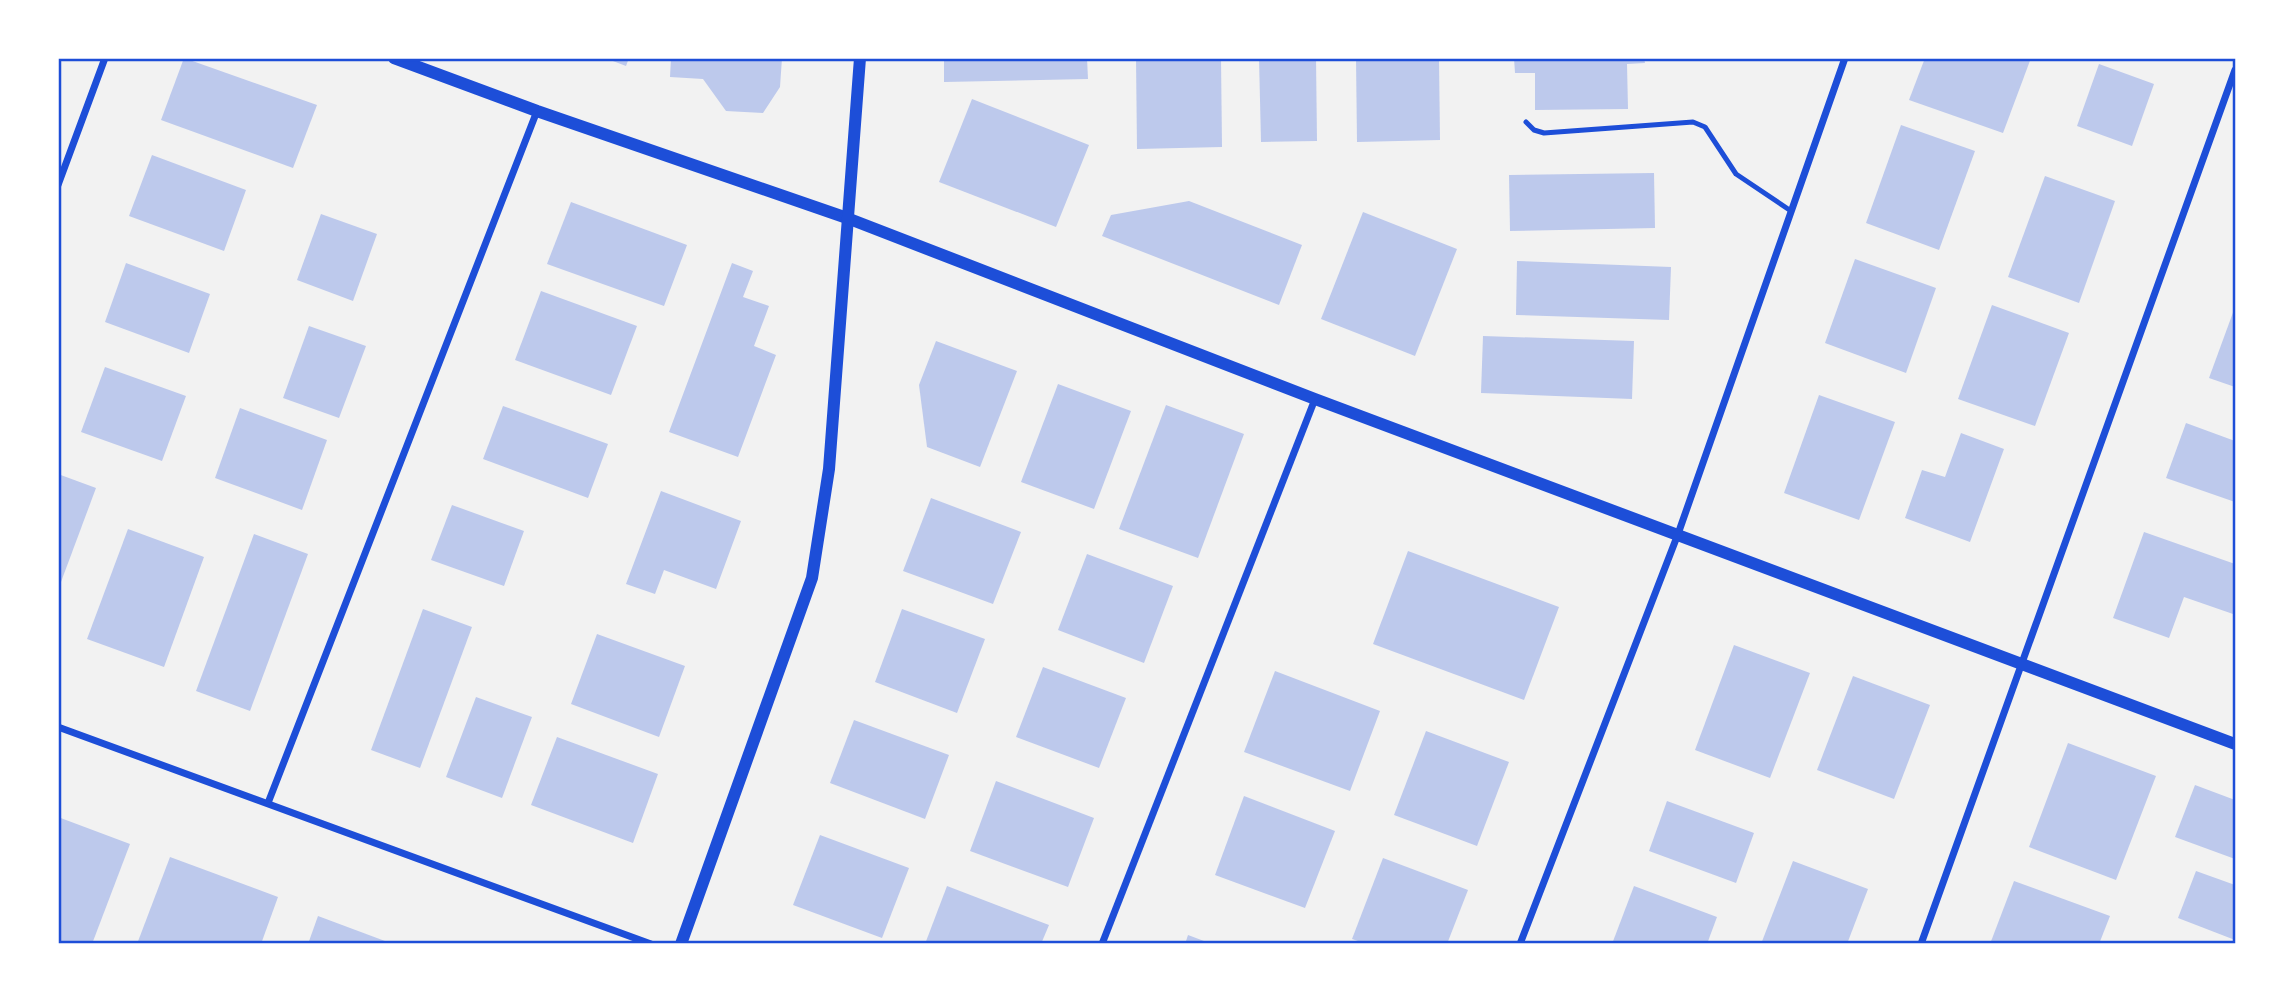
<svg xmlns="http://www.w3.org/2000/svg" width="2293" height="1002" viewBox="0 0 2293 1002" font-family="Lato,sans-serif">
	<rect width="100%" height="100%" fill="#f2f2f2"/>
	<g fill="#bdc9ec">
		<polygon points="184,58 317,105 293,168 161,120"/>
		<polygon points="605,58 629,58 626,66"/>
		<polygon points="671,58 782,58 780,87 763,113 726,111 703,79 670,77"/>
		<polygon points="944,58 1087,58 1088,79 944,82"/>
		<polygon points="1136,58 1221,58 1222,147 1137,149"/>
		<polygon points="1259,58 1316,58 1317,141 1261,142"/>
		<polygon points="1356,58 1439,58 1440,140 1357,142"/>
		<polygon points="1514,58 1644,58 1645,63 1627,64 1628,109 1535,110 1535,73 1515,73"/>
		<polygon points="1925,58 2031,58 2003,133 1909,100"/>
		<polygon points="2099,64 2154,84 2132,146 2077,126"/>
		<polygon points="972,99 1089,145 1056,227 939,182"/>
		<polygon points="1901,125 1975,151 1939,250 1866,223"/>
		<polygon points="152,155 246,190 224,251 129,216"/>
		<polygon points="1654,173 1655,228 1510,231 1509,175"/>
		<polygon points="2045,176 2115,201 2079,303 2008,277"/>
		<polygon points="1189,201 1302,245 1279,305 1102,236 1111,215"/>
		<polygon points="571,202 687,245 664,306 547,264"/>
		<polygon points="1363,212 1457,249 1415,356 1321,319"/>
		<polygon points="321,214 377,234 353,301 297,280"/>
		<polygon points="1855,259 1936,288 1906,373 1825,343"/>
		<polygon points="1517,261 1671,267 1669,320 1516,315"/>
		<polygon points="126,263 210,294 189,353 105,322"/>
		<polygon points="732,263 753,271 743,297 769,306 754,346 776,355 738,457 669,432"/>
		<polygon points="541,291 637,326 611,395 515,360"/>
		<polygon points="1992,305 2069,333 2035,426 1958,399"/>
		<polygon points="2235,307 2235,387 2209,378"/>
		<polygon points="309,326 366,346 339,418 283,398"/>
		<polygon points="1483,336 1634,341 1632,399 1481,393"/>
		<polygon points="936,341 1017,371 980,467 927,447 919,385"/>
		<polygon points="105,367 186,396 162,461 81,432"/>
		<polygon points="1058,384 1131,411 1094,509 1021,482"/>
		<polygon points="1819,395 1895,422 1859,520 1784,493"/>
		<polygon points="1166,405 1244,434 1198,558 1119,529"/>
		<polygon points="503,406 608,444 588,498 483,459"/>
		<polygon points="240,408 327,440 302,510 215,478"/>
		<polygon points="2186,423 2235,441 2235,502 2166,478"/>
		<polygon points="1961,433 2004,449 1970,542 1905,518 1922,470 1945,477"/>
		<polygon points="58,474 96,488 58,590"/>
		<polygon points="661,491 741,521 716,589 664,570 655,594 626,584"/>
		<polygon points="931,498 1021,532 993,604 903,571"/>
		<polygon points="452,505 524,531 504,586 431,560"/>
		<polygon points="128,529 204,557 164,667 87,639"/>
		<polygon points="2144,532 2235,564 2233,614 2184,597 2169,638 2113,618"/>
		<polygon points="254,534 308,554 250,711 196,691"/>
		<polygon points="1408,551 1559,607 1524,700 1373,644"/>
		<polygon points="1087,554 1173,586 1144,663 1058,630"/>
		<polygon points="423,609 472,627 420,768 371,750"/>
		<polygon points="902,609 985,639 957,713 875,682"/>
		<polygon points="597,634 685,666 659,737 571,704"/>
		<polygon points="1734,645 1810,673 1770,778 1695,750"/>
		<polygon points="1043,667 1126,698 1099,768 1016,737"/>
		<polygon points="1275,671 1380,711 1350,791 1244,752"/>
		<polygon points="1853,676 1930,705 1894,799 1817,770"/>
		<polygon points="476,697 532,717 502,798 446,777"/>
		<polygon points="854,720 949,755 925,819 830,783"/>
		<polygon points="1426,731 1509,762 1477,846 1394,815"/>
		<polygon points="557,737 658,774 633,843 531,805"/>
		<polygon points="2068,743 2156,776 2116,880 2029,847"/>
		<polygon points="996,781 1094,818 1068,887 970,851"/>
		<polygon points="2195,785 2235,800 2235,859 2175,837"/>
		<polygon points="1244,796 1335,831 1305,908 1215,875"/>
		<polygon points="1667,801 1754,833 1736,883 1649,851"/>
		<polygon points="58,817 130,844 92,944 58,944"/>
		<polygon points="820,835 909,868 882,938 793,905"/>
		<polygon points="170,857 278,897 261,944 137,944"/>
		<polygon points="1383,858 1468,890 1447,944 1367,944 1352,939"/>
		<polygon points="1793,861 1868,889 1847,944 1761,944"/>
		<polygon points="2196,871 2235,885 2235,940 2178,918"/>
		<polygon points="2014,881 2110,916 2099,944 1990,944"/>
		<polygon points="947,886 1049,925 1041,944 925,944"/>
		<polygon points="1634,886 1717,917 1707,944 1612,944"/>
		<polygon points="318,916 393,944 308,944"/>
		<polygon points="1188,935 1212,944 1185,944"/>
	</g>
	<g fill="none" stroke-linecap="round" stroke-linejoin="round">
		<polyline stroke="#1d4ed8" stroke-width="5" points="1526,122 1534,130 1544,133 1693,122 1705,127 1736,174 1791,211"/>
		<g stroke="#1d4ed8" stroke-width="7">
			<polyline points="58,185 105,58"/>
			<polyline points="58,727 651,944"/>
			<polyline points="268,803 537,111"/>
			<polyline points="1102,944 1315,399"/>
			<polyline points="1520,944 1678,534 1845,58"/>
			<polyline points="1921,944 2235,70"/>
		</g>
		<g stroke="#1d4ed8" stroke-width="12">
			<polyline points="394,58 537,111 847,218 1315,399 2235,744"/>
			<polyline points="681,944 812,578 829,469 860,58"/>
		</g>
	</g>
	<rect width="2293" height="1002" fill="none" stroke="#ffffff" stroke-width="119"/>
	<rect x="60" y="60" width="2174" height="882" fill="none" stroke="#1d4ed8" stroke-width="2.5"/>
</svg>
